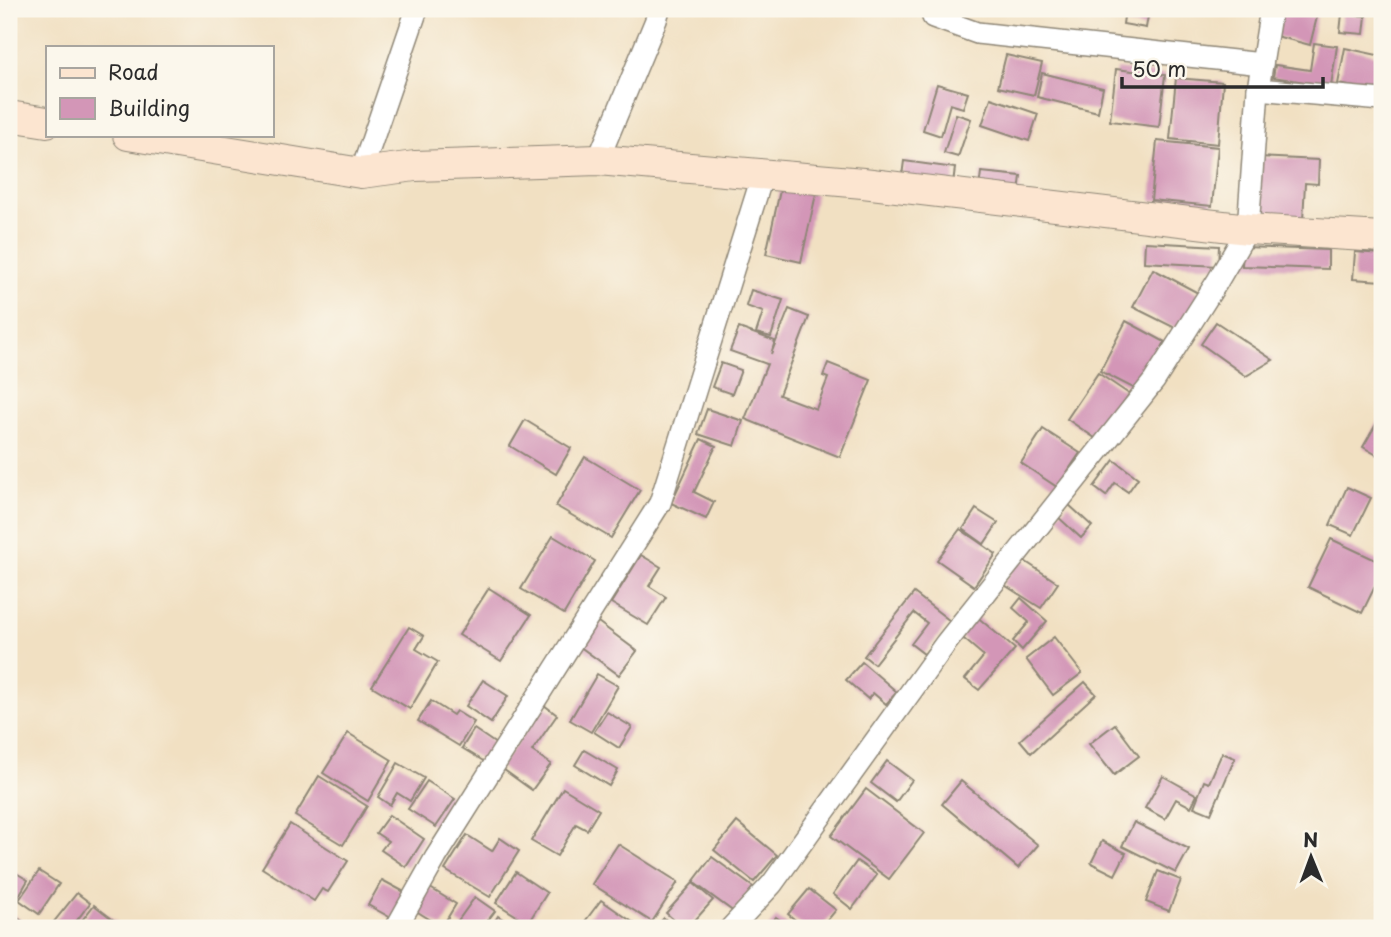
<svg xmlns="http://www.w3.org/2000/svg" width="1391" height="937" viewBox="0 0 1391 937" font-family="'Playpen Sans',sans-serif">
	<rect width="100%" height="100%" fill="#fbf7ec"/>
	<filter id="ink" filterUnits="userSpaceOnUse"><feTurbulence type="fractalNoise" baseFrequency=".0143" numOctaves="2"/><feDisplacementMap in="SourceGraphic" scale="14" xChannelSelector="R" yChannelSelector="G"/><feConvolveMatrix kernelMatrix="1 2 1 2 8 2 1 2 1" color-interpolation-filters="sRGB"/></filter>
	<filter id="wash" filterUnits="userSpaceOnUse"><feTurbulence type="fractalNoise" baseFrequency=".00686" numOctaves="4" result="noise"/><feDisplacementMap in="SourceGraphic" scale="28" xChannelSelector="R" yChannelSelector="G"/><feGaussianBlur stdDeviation="1.57" result="paint"/><feColorMatrix in="noise" values="0 0 0 0 0 0 0 0 0 0 0 0 0 0 0 0 0 1.4 0 .05"/><feComposite in="paint" operator="in"/></filter>
	<g filter="url(#wash)">
		<rect width="100%" height="100%" fill="#f1e0c2"/>
		<g id="blocks">
			<g fill="#d396b7">
				<polygon points="1125,9 1149,10 1146,28 1123,24"/>
				<polygon points="1278,9 1317,17 1310,45 1272,35"/>
				<polygon points="1342,14 1366,16 1364,34 1340,32"/>
				<polygon points="1314,43 1337,46 1331,86 1273,77 1275,65 1310,70"/>
				<polygon points="1345,48 1382,56 1382,92 1338,84"/>
				<polygon points="1006,55 1042,63 1034,95 998,87"/>
				<polygon points="1116,69 1165,75 1159,127 1110,121"/>
				<polygon points="1042,73 1103,88 1098,112 1037,97"/>
				<polygon points="1176,78 1223,82 1218,144 1170,139"/>
				<polygon points="937,84 968,93 963,108 950,104 941,136 923,130"/>
				<polygon points="991,98 1038,114 1029,141 982,125"/>
				<polygon points="956,114 971,119 958,157 944,153"/>
				<polygon points="1157,141 1218,147 1212,206 1151,200"/>
				<polygon points="1258,157 1319,160 1318,184 1305,183 1303,220 1255,218"/>
				<polygon points="904,161 955,168 953,183 902,176"/>
				<polygon points="981,172 1021,176 1019,193 979,189"/>
				<polygon points="781,186 816,194 801,262 766,254"/>
				<polygon points="1145,242 1219,246 1218,266 1144,262"/>
				<polygon points="1243,247 1328,250 1328,269 1242,266"/>
				<polygon points="1355,252 1382,254 1382,281 1353,279"/>
				<polygon points="1153,269 1200,294 1181,331 1133,307"/>
				<polygon points="751,290 783,300 771,337 756,333 763,312 746,306"/>
				<polygon points="789,309 809,317 779,395 816,409 828,378 823,376 828,363 871,380 840,457 745,419 767,364 730,351 739,328 775,341 771,354"/>
				<polygon points="1126,321 1165,342 1139,391 1100,371"/>
				<polygon points="1216,322 1273,360 1246,376 1201,344"/>
				<polygon points="721,363 741,370 732,394 712,387"/>
				<polygon points="1098,373 1129,394 1098,440 1067,419"/>
				<polygon points="707,409 743,421 735,446 698,434"/>
				<polygon points="1382,414 1382,458 1363,447"/>
				<polygon points="525,420 571,448 556,474 510,446"/>
				<polygon points="1043,429 1080,453 1057,487 1021,463"/>
				<polygon points="701,439 716,446 694,492 714,502 706,519 671,503"/>
				<polygon points="585,457 640,490 611,538 556,506"/>
				<polygon points="1114,460 1138,478 1128,492 1115,483 1106,496 1094,487"/>
				<polygon points="1347,487 1371,498 1353,535 1330,525"/>
				<polygon points="1068,504 1092,526 1081,538 1057,516"/>
				<polygon points="976,509 998,523 984,544 963,529"/>
				<polygon points="960,529 996,554 974,586 937,560"/>
				<polygon points="553,536 595,561 564,614 521,589"/>
				<polygon points="1331,539 1382,563 1382,572 1362,613 1308,587"/>
				<polygon points="641,555 661,567 649,586 666,597 648,625 611,603"/>
				<polygon points="1020,558 1058,583 1041,608 1003,584"/>
				<polygon points="489,588 531,615 501,661 459,635"/>
				<polygon points="914,593 950,621 924,654 911,644 927,623 914,613 874,664 864,656"/>
				<polygon points="1021,598 1047,621 1022,650 1013,641 1029,622 1013,608"/>
				<polygon points="975,615 1015,649 979,690 965,679 984,656 958,634"/>
				<polygon points="598,622 637,651 619,675 579,646"/>
				<polygon points="409,627 424,636 416,649 438,662 410,709 372,686"/>
				<polygon points="1054,637 1082,673 1053,695 1026,659"/>
				<polygon points="862,662 897,692 886,704 873,693 868,699 846,680"/>
				<polygon points="597,674 618,686 591,732 570,720"/>
				<polygon points="483,680 508,696 491,723 466,706"/>
				<polygon points="1085,682 1096,694 1031,753 1020,740"/>
				<polygon points="431,701 453,715 456,711 474,722 459,746 418,721"/>
				<polygon points="544,705 557,715 532,751 551,764 532,790 500,767"/>
				<polygon points="607,712 632,727 619,748 594,732"/>
				<polygon points="1115,724 1139,756 1114,775 1089,744"/>
				<polygon points="474,729 496,744 485,762 462,748"/>
				<polygon points="348,733 392,760 368,801 323,773"/>
				<polygon points="584,750 618,770 609,786 575,765"/>
				<polygon points="1222,753 1235,758 1211,814 1194,807 1204,781 1209,783"/>
				<polygon points="887,761 912,780 896,802 871,783"/>
				<polygon points="398,763 424,778 410,801 397,793 390,805 378,797"/>
				<polygon points="319,776 367,806 343,845 295,816"/>
				<polygon points="1163,776 1197,795 1191,807 1176,799 1165,819 1145,808"/>
				<polygon points="427,781 455,799 436,827 408,809"/>
				<polygon points="961,781 1038,845 1018,868 942,804"/>
				<polygon points="563,788 599,810 587,830 576,824 557,856 531,841"/>
				<polygon points="866,789 924,833 889,879 831,836"/>
				<polygon points="389,815 424,839 406,867 381,850 388,841 376,833"/>
				<polygon points="737,822 777,855 754,882 714,850"/>
				<polygon points="1134,822 1189,849 1176,873 1122,846"/>
				<polygon points="290,824 348,861 328,892 322,889 314,901 262,868"/>
				<polygon points="467,835 492,851 500,838 519,851 490,897 445,870"/>
				<polygon points="1102,841 1126,853 1115,875 1091,863"/>
				<polygon points="618,844 678,882 652,922 592,884"/>
				<polygon points="712,857 753,887 734,912 693,882"/>
				<polygon points="857,861 877,875 852,909 833,894"/>
				<polygon points="11,870 28,880 16,901 9,897 9,875"/>
				<polygon points="39,871 59,884 39,914 19,900"/>
				<polygon points="1158,871 1181,880 1169,911 1146,902"/>
				<polygon points="516,872 547,893 528,923 496,903"/>
				<polygon points="382,880 408,894 393,919 368,905"/>
				<polygon points="693,883 713,900 688,928 683,928 666,913"/>
				<polygon points="427,886 456,904 442,927 413,909"/>
				<polygon points="809,889 836,910 821,928 805,928 788,914"/>
				<polygon points="77,893 90,903 71,928 49,928"/>
				<polygon points="475,897 495,911 482,928 466,928 457,922"/>
				<polygon points="601,900 641,928 580,928"/>
				<polygon points="94,905 124,928 76,928"/>
				<polygon points="13,915 33,928 9,928 9,922"/>
				<polygon points="498,916 517,928 491,928"/>
				<polygon points="776,917 791,928 768,928"/>
				<polygon points="664,918 675,928 655,928"/>
				<polygon points="1088,922 1107,928 1086,928"/>
			</g>
		</g>
	</g>
	<g filter="url(#ink)">
		<use href="#blocks" fill-opacity="0" stroke="#8e8676" stroke-width="2"/>
		<g fill="none" stroke-linecap="round" stroke-linejoin="round">
			<defs>
				<g id="street">
					<polyline points="933,17 977,33 1262,64"/>
					<polyline points="1258,89 1382,100"/>
					<polyline points="598,160 656,20 659,9"/>
					<polyline points="361,173 417,9"/>
					<polyline points="396,928 436,857 660,503 763,174"/>
					<polyline points="731,928 772,884 946,643 1154,381 1217,282 1248,229 1258,89 1271,9"/>
				</g>
				<g id="secondary">
					<polyline points="9,116 47,122"/>
					<polyline points="128,135 361,173 415,166 598,160 863,183 1248,229 1382,237"/>
				</g>
			</defs>
			<use href="#street" stroke="#8e8676" stroke-width="24"/>
			<use href="#secondary" stroke="#8e8676" stroke-width="32"/>
			<use href="#street" stroke="#fff" stroke-width="21"/>
			<use href="#secondary" stroke="#fce5d0" stroke-width="30"/>
		</g>
	</g>
	<rect width="1391" height="937" fill="none" stroke="#fbf7ec" stroke-width="35"/>
	<rect x="46" y="46" width="228" height="91" fill="#fbf7ec" stroke="#a8a59f" stroke-width="2"/>
	<rect x="60" y="68" width="35" height="10" fill="#fce5d0" stroke="#a8a59f" stroke-width="2"/>
	<text x="108" y="80" font-size="21" fill="#2b2b2b">Road</text>
	<rect x="60" y="98" width="35" height="21" fill="#d396b7" stroke="#a8a59f" stroke-width="2"/>
	<text x="108" y="116" font-size="21" fill="#2b2b2b">Building</text>
	<g transform="translate(1311 857) rotate(359)" stroke="#fbf7ec" stroke-width="5" paint-order="stroke">
	<path d="M0-5L12 26L0 18L-12 26Z" fill="#2b2b2b"/>
	<text y="-10" font-size="19" font-weight="bold" text-anchor="middle" fill="#2b2b2b">N</text>
	</g>
	<path d="M1122 77v10h201v-10" fill="none" stroke="#2b2b2b" stroke-width="3.5"/>
	<text x="1132" y="77" font-size="21" fill="#2b2b2b" stroke="#fbf7ec" stroke-width="5" paint-order="stroke">50 m</text>
</svg>
